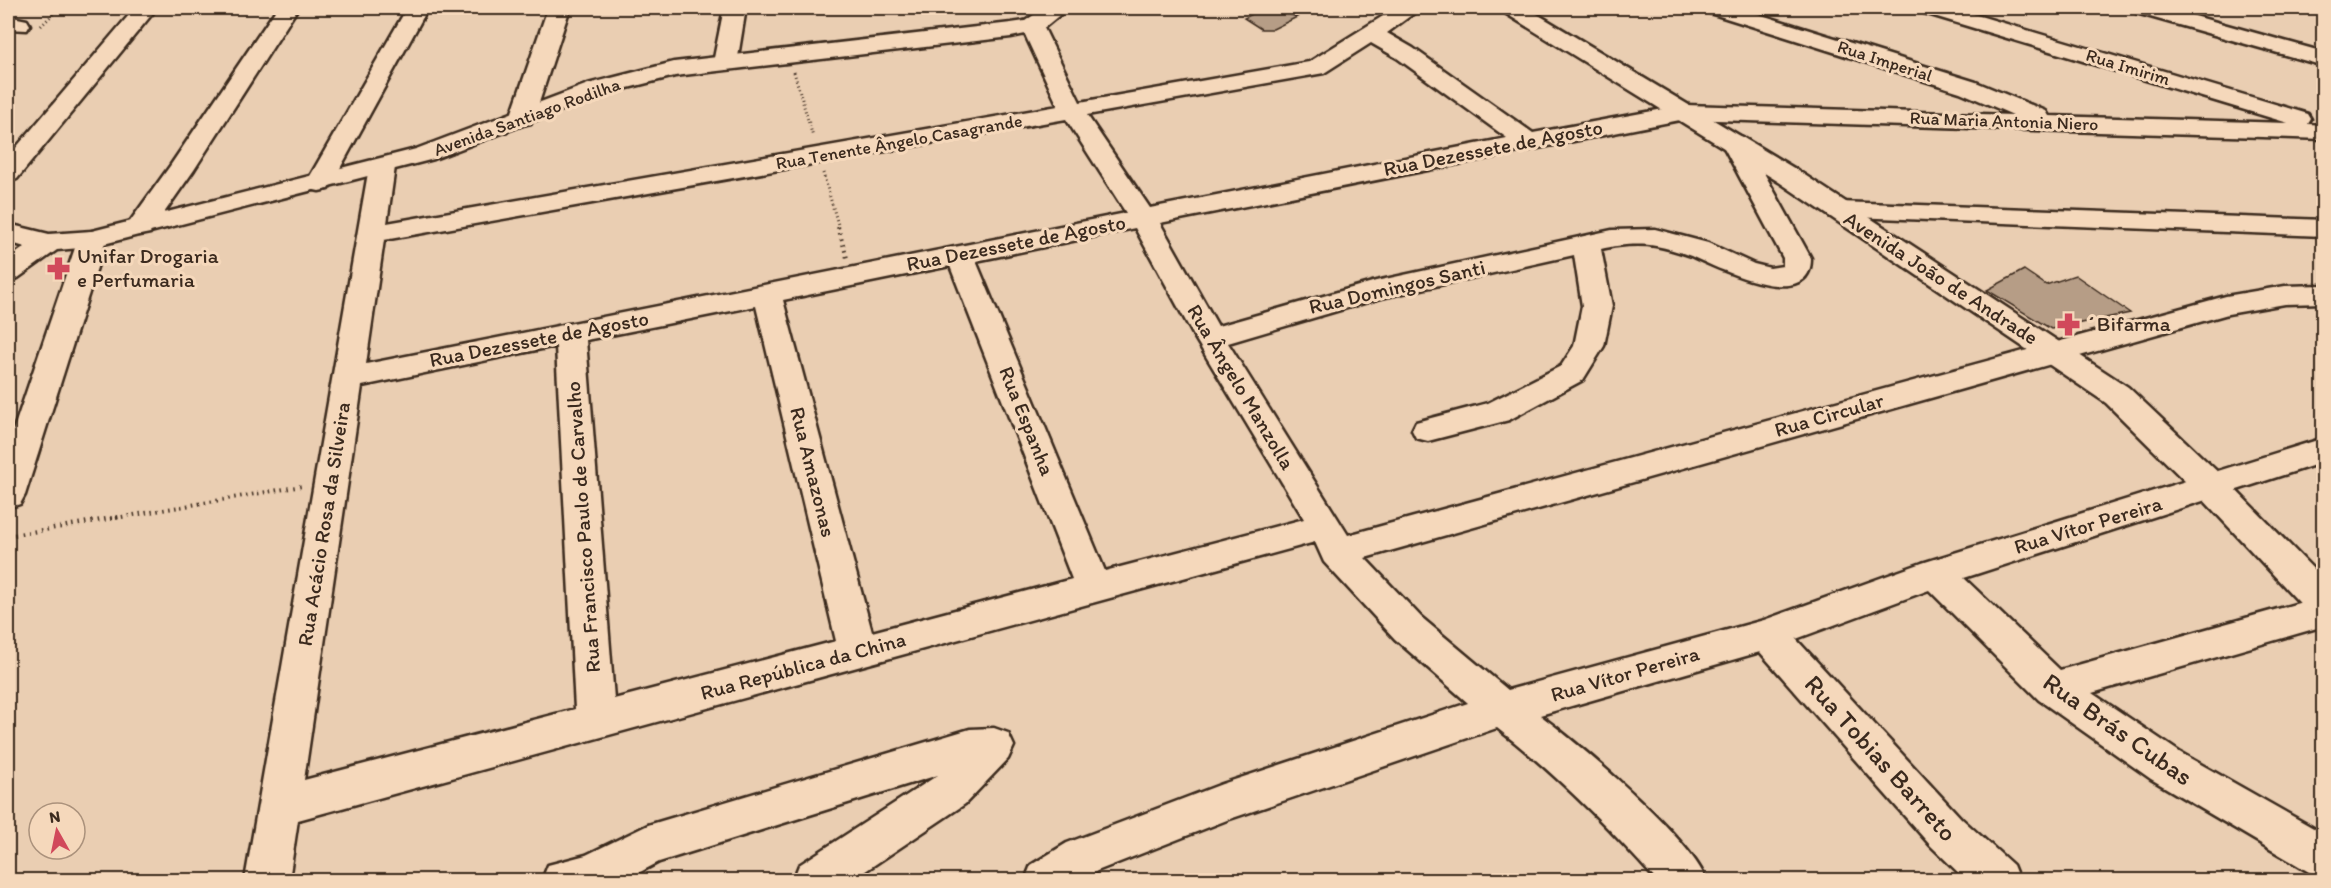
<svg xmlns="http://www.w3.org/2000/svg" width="2331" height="888" viewBox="0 0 2331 888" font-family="Itim,sans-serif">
	<rect width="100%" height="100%" fill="#eaceb2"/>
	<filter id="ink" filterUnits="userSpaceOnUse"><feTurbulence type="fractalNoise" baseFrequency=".0167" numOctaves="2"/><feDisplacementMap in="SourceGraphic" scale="12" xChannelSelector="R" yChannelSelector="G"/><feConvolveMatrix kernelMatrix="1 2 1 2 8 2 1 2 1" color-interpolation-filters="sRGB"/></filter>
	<g filter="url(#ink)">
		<g fill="#b69d86" stroke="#3b2a1e" stroke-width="1.5">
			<polygon points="1265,8 1274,8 1297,17 1273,29 1261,29 1244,18"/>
			<polygon points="2024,270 2046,285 2075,275 2130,313 2051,329 1987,290"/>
		</g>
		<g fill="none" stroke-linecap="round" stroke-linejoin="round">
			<defs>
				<g id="minor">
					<polygon points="135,8 157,8 17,179 8,181 8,157"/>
					<polygon points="277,8 298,8 194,170 150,233 140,235 130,233 126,227 170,166"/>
					<polygon points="407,8 428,8 332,183 328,189 319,191 310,189 306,183"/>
					<polygon points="548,8 570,8 534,118 531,123 522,125 513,123 510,118"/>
					<polygon points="724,8 746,8 737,63 733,68 717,68 713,63"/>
					<path d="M1396 8H1421L1387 33 1413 48 1533 133 1685 105 2013 115 1960 92 1710 13 1708 8H1739L1976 82 2046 111 2049 116 2288 123 1924 13 1921 8H1953L2308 114 2311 119 2308 124 2324 125V139L1685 119 1160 223 1218 326 1376 281 1612 230 1655 229 1708 243 1754 264 1770 268 1783 266V258L1721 142 1725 137 1734 134 1743 137 1747 142 1811 258C1812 315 1715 267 1691 256 1680 252 1667 248 1656 246 1639 243 1617 245 1601 249L1612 306 1604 346 1583 380 1509 420 1428 441 1416 438 1412 430 1416 422 1488 403 1561 366 1574 346 1582 306 1574 255 1381 298 1228 343 1348 535 2226 296 2285 286 2324 285V303L2285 304 2228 314 1365 558 1421 617 1508 690 1764 620 1922 563 2324 438V462L1964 578 2060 670 2324 596V626L2092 693 2181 753 2324 834V878L2309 872 2151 779 2039 700 1929 590 1796 639 1961 818 2013 865 2019 880H1966L1931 846 1760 652 1540 715C1579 744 1692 839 1706 880H1656C1607 825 1555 773 1497 728L1227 820 1097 871 1084 880H1025L1031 865 1067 843 1222 784 1468 703 1395 639 1324 562 1315 542 298 820 289 880H245L369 167 373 162 382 159 391 162 395 167 387 223 1058 106 1021 26 1024 21H1040L1043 26 1080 102 1309 62ZM1371 43 1397 58 1507 138 1150 208 1087 115 1324 73ZM1066 119 1126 213 366 364 384 240ZM1135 228 1195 338 1304 519 1105 571 976 261ZM950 266 1072 579 872 632 783 300ZM756 306 836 641 614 699 586 340ZM556 346 575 709 304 780 362 386Z"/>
					<polygon points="2133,8 2166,8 2324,52 2324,66 2136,13"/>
					<polygon points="8,16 27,20 30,25 27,30 8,29"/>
					<polygon points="1839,202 2324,220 2324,236 1829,216 1826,210 1829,204"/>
					<polygon points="92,231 102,233 106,239 25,495 20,504 8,508 8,446 78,239 82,233"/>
					<polygon points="994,728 1008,733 1014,746 1008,759 965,804 852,880 793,880 799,865 938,775 659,862 625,880 542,880 548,865 586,855 648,825 970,729"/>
				</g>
				<g id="major">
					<polygon points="1044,8 1068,8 1040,31 1011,37 675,76 604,94 434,159 92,247 57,250 18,278 8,281 8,259 25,247 8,242 8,224 49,234 92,231 416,149 588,84 674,62 1011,23 1025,21"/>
					<polygon points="1502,8 1527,8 1797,170 2128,387 2223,477 2324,580 2324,620 2311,615 2199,495 2106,403 1779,182 1505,13"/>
				</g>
			</defs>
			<use href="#minor" stroke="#3b2a1e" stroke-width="5"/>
			<use href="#major" stroke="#3b2a1e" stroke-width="5"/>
			<g stroke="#3b2a1e" stroke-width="3" stroke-dasharray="1 3" stroke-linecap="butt">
				<polyline points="41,26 59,8"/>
				<polyline points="794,72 813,137"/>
				<polyline points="823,173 839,228"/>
			</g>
			<g stroke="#3b2a1e" stroke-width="4" stroke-dasharray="1.5 4.5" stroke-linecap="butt">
				<polyline points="838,227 847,258"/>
				<polyline points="110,519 302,486"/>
			</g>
			<polyline stroke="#3b2a1e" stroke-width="4.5" stroke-dasharray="1.5 5" stroke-linecap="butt" points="8,536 119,517"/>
			<use href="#minor" fill="#f5d8bb" fill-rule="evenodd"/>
			<use href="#major" fill="#f5d8bb" fill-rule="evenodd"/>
		</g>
	</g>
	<defs>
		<symbol id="pharmacy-bare" viewBox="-9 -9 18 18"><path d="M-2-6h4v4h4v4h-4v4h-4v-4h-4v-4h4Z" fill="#d1495b" stroke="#f5d8bb" stroke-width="2.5" paint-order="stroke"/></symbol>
	</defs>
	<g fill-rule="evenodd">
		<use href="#pharmacy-bare" x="42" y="252" width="33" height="33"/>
		<use href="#pharmacy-bare" x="2052" y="308" width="33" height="33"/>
	</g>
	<g text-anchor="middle" stroke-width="6" stroke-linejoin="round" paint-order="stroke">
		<g font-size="18" fill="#3b2a1e" stroke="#f5d8bb">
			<text transform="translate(1885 61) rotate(18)" y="6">Rua Imperial</text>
			<text transform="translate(2128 67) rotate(17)" y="6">Rua Imirim</text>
			<text transform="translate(527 117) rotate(-20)" y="6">Avenida Santiago Rodilha</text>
			<text transform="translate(2004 121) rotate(2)" y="6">Rua Maria Antonia Niero</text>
			<text transform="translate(899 142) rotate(-10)" y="6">Rua Tenente Ângelo Casagrande</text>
		</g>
		<g font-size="21" fill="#3b2a1e" stroke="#f5d8bb">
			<text transform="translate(1493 148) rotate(-11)" y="7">Rua Dezessete de Agosto</text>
			<text transform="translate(1016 243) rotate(-11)" y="7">Rua Dezessete de Agosto</text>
			<text transform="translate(1941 278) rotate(33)" y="7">Avenida João de Andrade</text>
			<text transform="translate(1397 287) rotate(-13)" y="7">Rua Domingos Santi</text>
			<text transform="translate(539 339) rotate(-11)" y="7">Rua Dezessete de Agosto</text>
			<text transform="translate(1241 387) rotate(59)" y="7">Rua Ângelo Manzolla</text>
			<text transform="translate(1829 415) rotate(-16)" y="7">Rua Circular</text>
			<text transform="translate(1027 421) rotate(68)" y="7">Rua Espanha</text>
			<text transform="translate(813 472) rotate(76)" y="7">Rua Amazonas</text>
			<text transform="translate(324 524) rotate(-81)" y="7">Rua Acácio Rosa da Silveira</text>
			<text transform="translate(2088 525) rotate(-17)" y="7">Rua Vítor Pereira</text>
			<text transform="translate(583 527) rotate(-94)" y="7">Rua Francisco Paulo de Carvalho</text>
			<text transform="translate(803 666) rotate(-15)" y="7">Rua República da China</text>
			<text transform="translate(1625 674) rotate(-16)" y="7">Rua Vítor Pereira</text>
		</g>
		<g font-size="21" fill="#3b2a1e" stroke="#f5d8bb" text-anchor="start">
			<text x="77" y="263">Unifar Drogaria<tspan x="77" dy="24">e Perfumaria</tspan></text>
			<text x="2086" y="331">´Bifarma</text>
		</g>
		<g font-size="26" fill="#3b2a1e" stroke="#f5d8bb">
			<text transform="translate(2118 729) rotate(35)" y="9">Rua Brás Cubas</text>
			<text transform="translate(1881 758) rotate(48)" y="9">Rua Tobias Barreto</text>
		</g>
	</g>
	<rect width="2331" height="888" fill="none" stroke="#f5d8bb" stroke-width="30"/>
	<rect x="15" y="15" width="2301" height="858" fill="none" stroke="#3b2a1e" stroke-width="2" filter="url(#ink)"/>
	<g transform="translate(57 831) rotate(351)"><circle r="28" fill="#f5d8bb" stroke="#ab927c" stroke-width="1.5"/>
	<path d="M0-4.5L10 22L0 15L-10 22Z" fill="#d1495b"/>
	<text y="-9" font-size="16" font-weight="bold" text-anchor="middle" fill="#3b2a1e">N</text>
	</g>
</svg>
